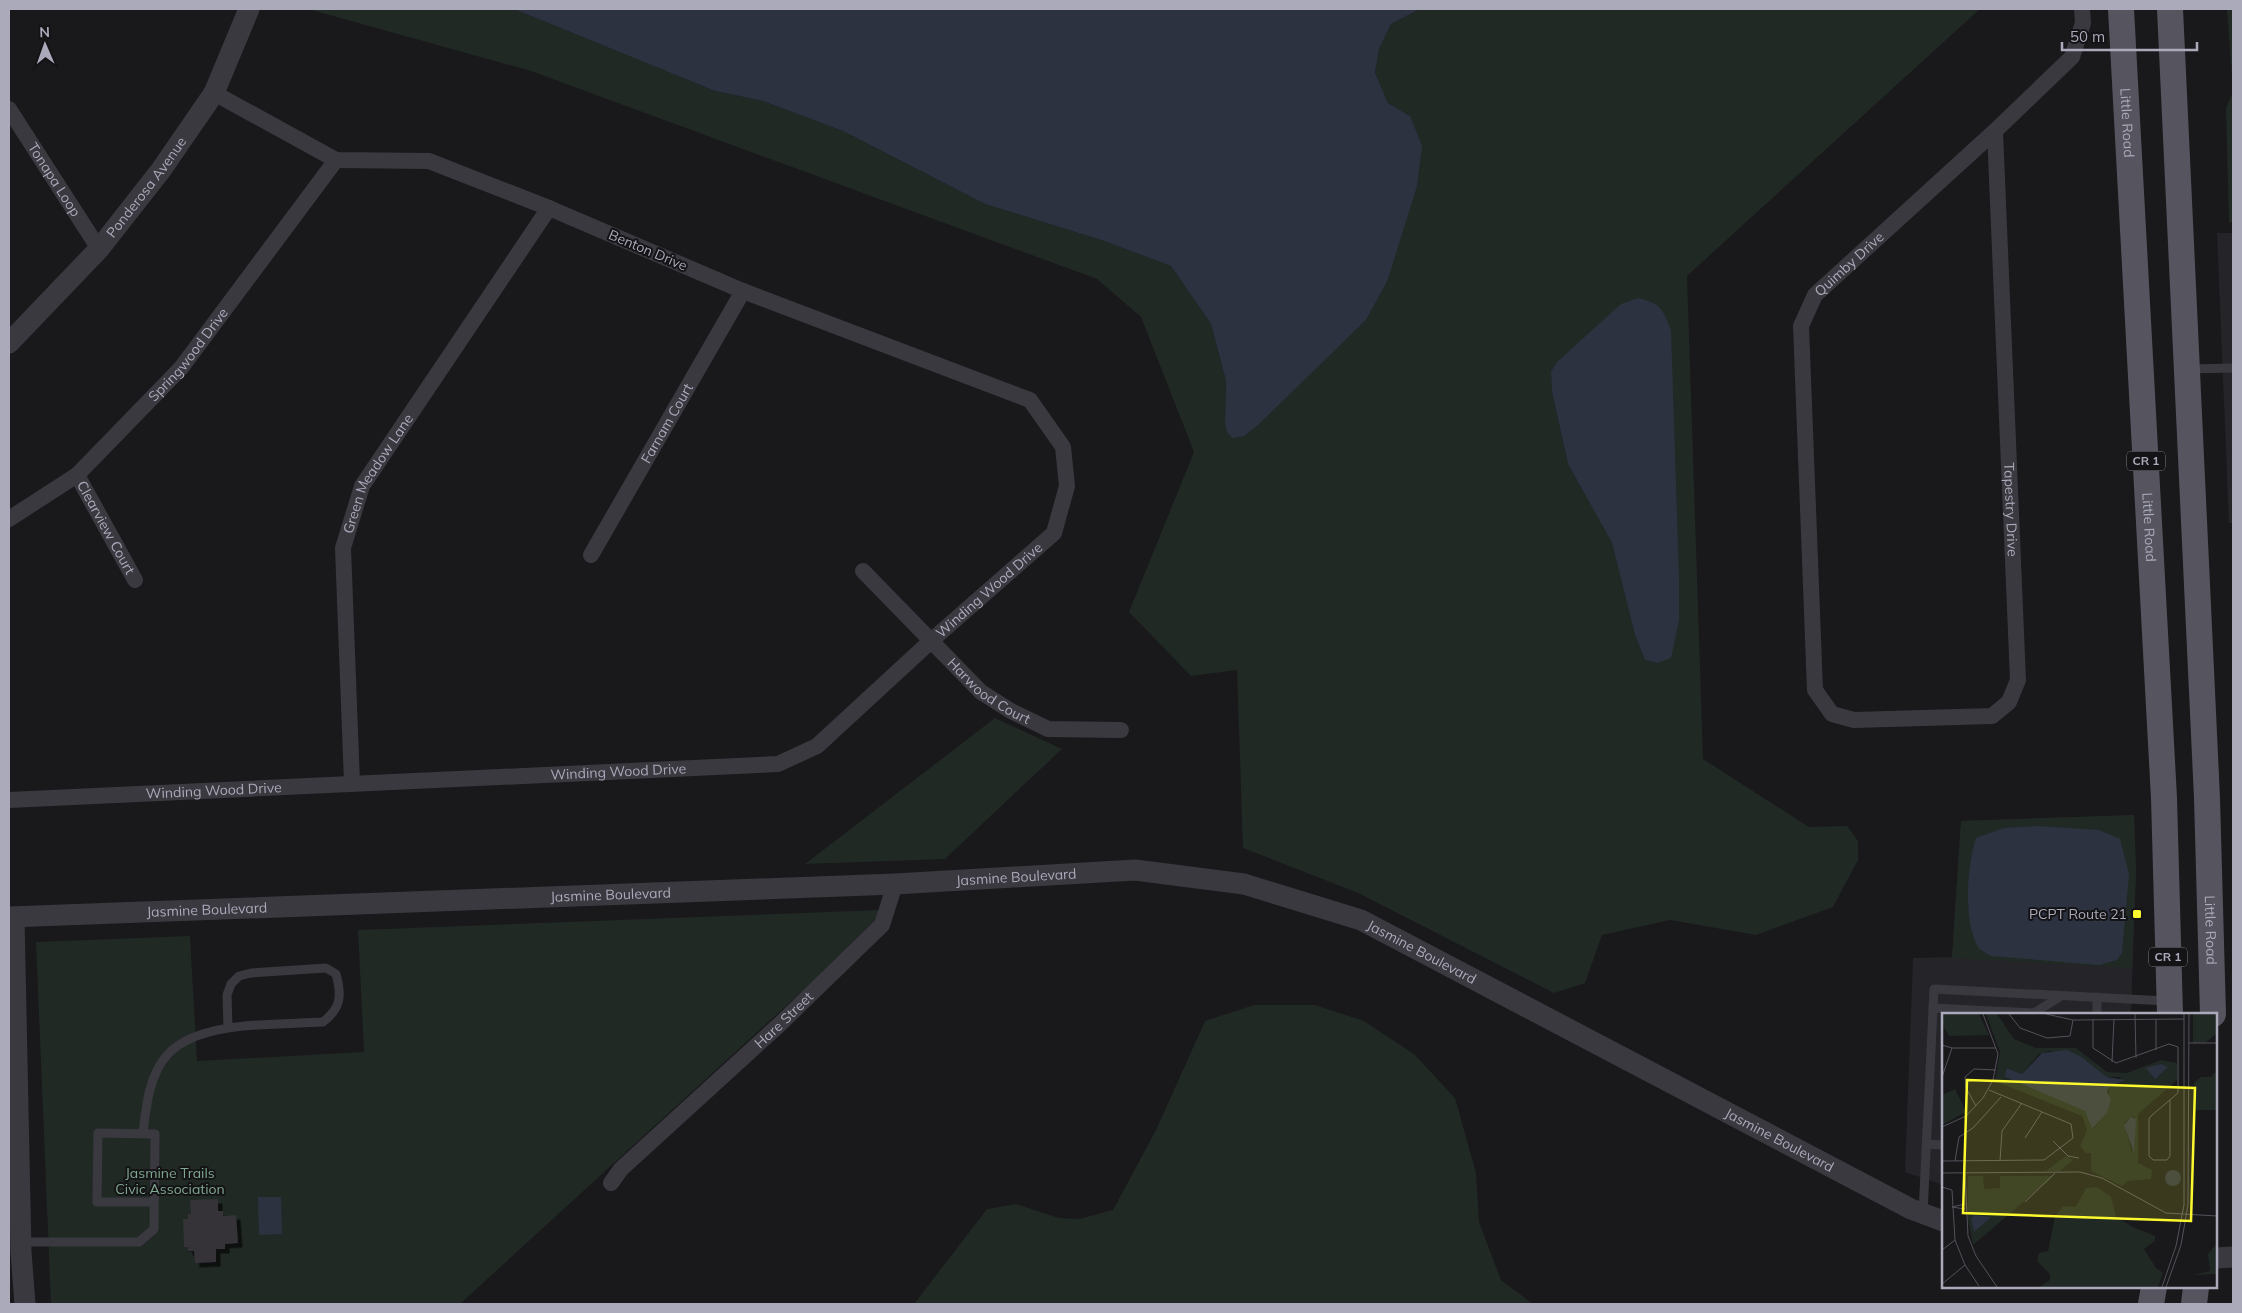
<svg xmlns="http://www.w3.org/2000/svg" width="2242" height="1313" viewBox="0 0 2242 1313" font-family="Mulish,sans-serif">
	<defs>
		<filter id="shadow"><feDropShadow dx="4.5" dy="4.5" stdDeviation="0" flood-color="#0009"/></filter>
	</defs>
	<rect width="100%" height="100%" fill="#19181b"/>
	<g fill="#252428">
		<polygon points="2217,233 2233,233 2233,523 2229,523"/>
		<polygon points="2134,815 2136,869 2131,1014 1943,1014 1943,1185 1905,1172 1913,958 1952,957 1961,821"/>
	</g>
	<g fill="#202924" fill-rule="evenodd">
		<path d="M308 9H514L715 91 763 101 843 131 985 204 1101 240 1171 266 1211 324 1226 381 1225 422 1244 436 1366 320 1387 282 1410 116 1388 103 1375 74 1379 49 1391 24 1420 9H1980L1687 276 1703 759 1809 827 1847 826 1858 841V860L1833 907 1756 935 1670 920 1602 935 1585 983 1554 993 1358 893 1243 848 1237 670 1191 676 1129 612 1194 452 1141 317 1097 279 531 71ZM1551 372 1657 663 1645 660 1635 635 1612 543 1568 464 1552 392Z"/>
		<polygon points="2227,9 2233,9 2233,91"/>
		<polygon points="2233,92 2233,222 2229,222 2226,108"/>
		<polygon points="995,718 1062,749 945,859 805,864"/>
		<polygon points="2134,815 2136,869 2132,968 1952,958 1961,821"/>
		<polygon points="880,910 879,921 460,1304 51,1304 36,942 190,936 197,1061 364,1052 358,930"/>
		<polygon points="1254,1005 1315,1005 1364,1021 1414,1054 1455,1098 1476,1173 1479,1222 1501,1280 1533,1304 914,1304 987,1209 1016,1204 1059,1218 1079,1219 1113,1210 1156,1130 1205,1021"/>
	</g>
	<g fill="#2d3240">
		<polygon points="514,9 1420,9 1391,24 1379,49 1375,73 1388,103 1410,116 1422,146 1417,186 1387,282 1366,320 1258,425 1244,436 1232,438 1227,432 1225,422 1226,381 1211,324 1171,266 1101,240 985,204 843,131 763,101 715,91"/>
		<path d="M1638 298C1660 303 1663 309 1671 330L1679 578V620L1671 658 1657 663 1645 660 1635 635 1612 543 1568 464 1552 392 1551 372 1557 362 1621 304Z"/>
		<path d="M2037 826 2099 830 2120 839 2129 874 2122 953 2117 960 2099 965 1991 956C1987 953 1981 951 1978 947 1963 921 1967 866 1976 838L2004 828Z"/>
		<polygon points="258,1197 281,1197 282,1234 259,1235"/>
	</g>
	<polygon fill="#343337" filter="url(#shadow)" points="218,1199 218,1211 223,1211 223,1216 236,1215 238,1243 225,1244 225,1249 216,1249 216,1262 195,1263 194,1251 188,1251 188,1247 184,1247 183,1219 188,1219 188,1214 191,1214 190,1200"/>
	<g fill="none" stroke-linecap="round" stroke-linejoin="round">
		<g stroke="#3a3940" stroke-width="9">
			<polyline points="2189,369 2233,368"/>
			<polyline points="1933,1008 2034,1013 2061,996"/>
			<polyline points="2097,1014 2097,997"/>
			<path d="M143 1133C146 1107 149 1074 168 1054 200 1020 278 1025 323 1022 341 1008 342 996 336 974L326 968 251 973 239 976 231 984 227 995 228 1028"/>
			<polyline points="1927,1144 1943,1145"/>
			<polyline points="1923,1213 1934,989 2167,1001"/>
			<polyline points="21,1242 139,1242 154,1229 155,1134 98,1133 97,1202 154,1202"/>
		</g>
		<g stroke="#3a3940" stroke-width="16">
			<path id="s1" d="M9 109 99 249"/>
			<path id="s2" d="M1995 131 2018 680 2009 702 1992 716 1854 720 1832 714 1815 690 1801 326 1815 295 1995 131 2072 57 2083 23 2082 9"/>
			<path id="s3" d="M77 475 135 580"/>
			<path id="s4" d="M9 519 77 475 181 368 336 160"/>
			<path id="s5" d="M591 555 743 291"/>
			<path id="s6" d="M863 571 981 692 1011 711 1048 729 1121 730"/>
			<path id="s7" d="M352 783 343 548 362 486 549 208"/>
			<path id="s8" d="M9 800 778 764 817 746 932 640 1054 533 1067 486 1063 447 1030 400 743 291 549 208 429 161 336 160 214 93"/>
			<path id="s9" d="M611 1183 621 1169 780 1024 882 925 895 884"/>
		</g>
		<g stroke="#3a3940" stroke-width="21">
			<path id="s10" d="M9 343 99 249 161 170 214 93 249 9"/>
			<path id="s11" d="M9 917 895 884 1135 870 1244 884 1361 920 1911 1209 1943 1221"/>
			<polyline points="14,917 21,1252 25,1304"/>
			<polyline points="2216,1258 2233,1257"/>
		</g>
		<g stroke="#56555f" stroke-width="26">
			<path id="s12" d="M2121 9 2164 798 2170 1014"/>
			<path id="s13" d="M2170 9 2207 798 2213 1014"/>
			<polyline points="2151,1304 2154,1287"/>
			<polyline points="2194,1304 2196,1287"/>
		</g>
	</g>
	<rect fill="#fcf92f" stroke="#141316" stroke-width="2" x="2132" y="909" width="10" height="10" rx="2.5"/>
	<g text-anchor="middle" stroke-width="4" stroke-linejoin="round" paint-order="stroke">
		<g fill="#141316" stroke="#7d7d8a" stroke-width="1">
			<rect x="2127" y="451.5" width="38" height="19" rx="4"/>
			<rect x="2149" y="947.5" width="38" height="19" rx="4"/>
		</g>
		<g font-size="12" font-weight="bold" fill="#aab">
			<text x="2146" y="465">CR 1</text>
			<text x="2168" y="961">CR 1</text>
		</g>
		<g font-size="14" fill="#aab" stroke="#141316">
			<text dy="5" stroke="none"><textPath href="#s12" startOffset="114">Little Road</textPath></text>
			<text dy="5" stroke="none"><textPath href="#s1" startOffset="84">Tonapa Loop</textPath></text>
			<text dy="5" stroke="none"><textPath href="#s10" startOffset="208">Ponderosa Avenue</textPath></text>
			<text transform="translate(648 250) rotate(23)" y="5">Benton Drive</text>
			<text dy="5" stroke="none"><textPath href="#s2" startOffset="1230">Quimby Drive</textPath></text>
			<text dy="5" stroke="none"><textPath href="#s4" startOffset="245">Springwood Drive</textPath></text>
			<text dy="5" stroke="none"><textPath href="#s5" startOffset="152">Farnam Court</textPath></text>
			<text dy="5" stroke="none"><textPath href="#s7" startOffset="318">Green Meadow Lane</textPath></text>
			<text dy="5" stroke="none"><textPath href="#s2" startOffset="379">Tapestry Drive</textPath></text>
			<text dy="5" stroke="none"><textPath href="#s12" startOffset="519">Little Road</textPath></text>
			<text dy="5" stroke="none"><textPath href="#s3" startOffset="60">Clearview Court</textPath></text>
			<text dy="5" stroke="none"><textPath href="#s8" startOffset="1045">Winding Wood Drive</textPath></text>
			<text dy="5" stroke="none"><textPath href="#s6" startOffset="175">Harwood Court</textPath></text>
			<text dy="5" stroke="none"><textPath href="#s8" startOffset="610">Winding Wood Drive</textPath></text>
			<text dy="5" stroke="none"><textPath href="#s8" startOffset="205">Winding Wood Drive</textPath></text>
			<text dy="5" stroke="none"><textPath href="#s11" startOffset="1008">Jasmine Boulevard</textPath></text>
			<text dy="5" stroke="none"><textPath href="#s11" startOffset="602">Jasmine Boulevard</textPath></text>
			<text dy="5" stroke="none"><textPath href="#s11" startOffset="198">Jasmine Boulevard</textPath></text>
			<text dy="5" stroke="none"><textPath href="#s13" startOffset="922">Little Road</textPath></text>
			<text dy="5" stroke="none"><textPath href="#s11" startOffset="1428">Jasmine Boulevard</textPath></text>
			<text dy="5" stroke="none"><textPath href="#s9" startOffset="238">Hare Street</textPath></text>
			<text dy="5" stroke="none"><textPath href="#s11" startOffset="1832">Jasmine Boulevard</textPath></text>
		</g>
		<g font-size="14" fill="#aab" stroke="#141316" text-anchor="end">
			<text x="2127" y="919">PCPT Route 21</text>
		</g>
		<g font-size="14" fill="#80a78f" stroke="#141316">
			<text x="170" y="1178">Jasmine Trails<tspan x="170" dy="16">Civic Association</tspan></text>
		</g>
	</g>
	<g transform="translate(1942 1013)">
		<rect width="275" height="275" fill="#19181b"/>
		<path d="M0 1H37L47 22 7 23 0 11ZM44 1H55L72 26 94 35H134L165 59 185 60 219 47 235 50V67L196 101V150L210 157 209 166 185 168 180 173 149 158V140H144L138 133 145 117 140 103 53 68 58 39ZM107 38 141 45 165 64H180L167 74 165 100 152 115H149L144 98 63 64 64 55 80 61 97 41ZM191 103 194 106 190 140 182 110ZM251 1H275V20L263 30H251ZM272 60H275V97H251L252 70 259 64H269ZM13 76 24 99 0 112V82ZM124 143 131 147 118 158H104ZM26 163H41L42 176 58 175V163H112L31 232 26 207ZM155 174 169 184 174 203 189 213 213 223V228L202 236 214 255 221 260 216 274H97L108 267V261L95 248 97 240 106 238 113 203 121 193 134 194 144 175ZM275 230V261L250 262 268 258 266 241Z" fill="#202924" fill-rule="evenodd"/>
		<path d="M125 37 141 45 165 64 183 67 167 74 165 79 169 87 165 100 150 116 143 98 63 64 64 55 80 61 100 40ZM219 51 226 54 213 66 204 55ZM189 104 194 106 192 140 182 112ZM223 165a8 8 0 1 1 16 0a8 8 0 1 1-16 0ZM33 202 49 204 32 219 29 205Z" fill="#2d3240"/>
		<path fill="none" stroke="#53525b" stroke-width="1" d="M67 1 78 15 105 25 128 23 131 7M104 1 131 7 242 6M193 1 194 45M151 6V35L174 50 227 31 236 34V80L209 103 207 106V143L211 147H225L228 143V87M247 30H275M0 32 10 35H54M214 37V6M170 49 172 6M0 64 10 35M34 93 24 75 23 64 32 56 54 57M0 114 24 103 41 85 51 67 56 41 41 1M83 125 100 99M111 128 126 143 137 145M0 148 102 147 131 125 129 111 47 77M13 148 17 124 31 115 59 84M58 148 60 118 80 90M0 160 138 159 160 165 224 200 275 203M23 160 26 223 34 243 55 274M0 174 10 177 13 227 23 252 37 273M83 189 113 160M23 191 10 194 23 196M0 237 13 227M0 271 23 252M220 274 234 233 242 192V1M224 274 239 232 246 192 247 1"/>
		<path fill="#fcf92f" fill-opacity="0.15" stroke="#fcf92f" stroke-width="2.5" d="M25 67 253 75 249 208 21 200Z"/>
		<rect width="275" height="275" fill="none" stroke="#aab" stroke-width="2.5"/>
	</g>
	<rect width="2242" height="1313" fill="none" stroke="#aaaabb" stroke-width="20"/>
	<g transform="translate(45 45) rotate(358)" stroke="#141316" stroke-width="4" paint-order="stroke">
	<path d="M0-4L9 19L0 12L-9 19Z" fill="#aaaabb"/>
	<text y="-8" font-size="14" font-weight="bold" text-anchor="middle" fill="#aaaabb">N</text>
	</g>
	<path d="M2062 42v8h135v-8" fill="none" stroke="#aaaabb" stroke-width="2.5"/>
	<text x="2070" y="42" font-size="15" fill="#aaaabb" stroke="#141316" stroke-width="4" paint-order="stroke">50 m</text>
</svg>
